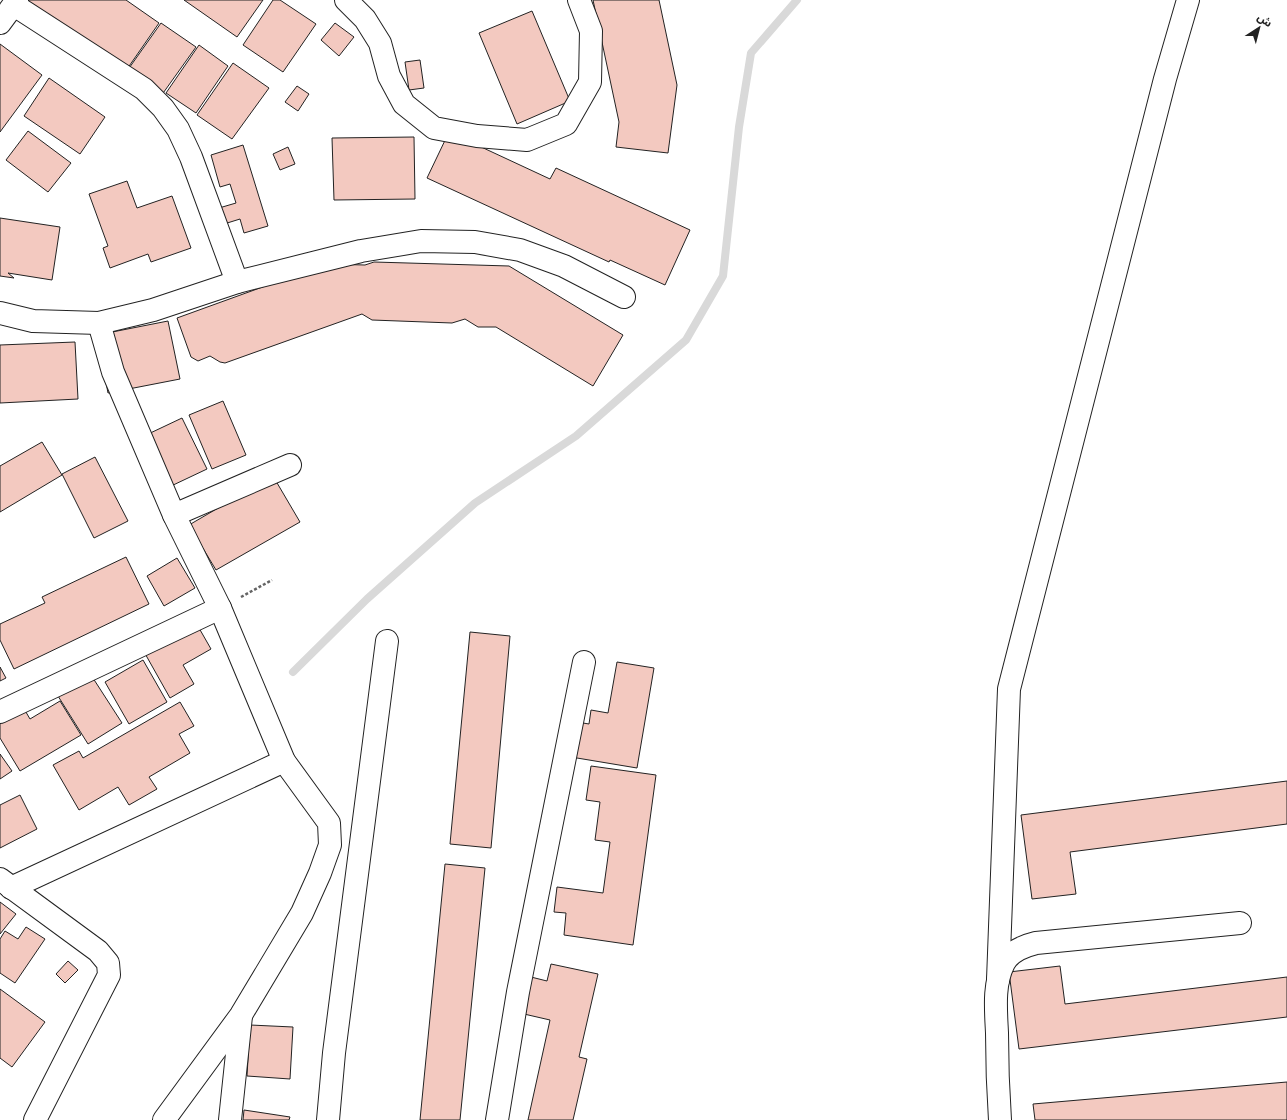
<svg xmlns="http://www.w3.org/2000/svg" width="1287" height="1120" viewBox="0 0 1287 1120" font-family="Karla,'Noto Sans Arabic',sans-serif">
	<rect width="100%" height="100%" fill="#fff"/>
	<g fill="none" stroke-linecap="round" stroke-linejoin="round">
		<polyline stroke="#d9d9d9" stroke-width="8" points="293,672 367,599 475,503 576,436 686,340 723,276 739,127 751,53 797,0"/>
	</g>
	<g fill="#f3c9c0" stroke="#222">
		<polygon points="29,0 126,0 159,23 125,72 22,9"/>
		<polygon points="184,0 263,0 237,37"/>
		<polygon points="273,0 280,0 316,24 283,72 243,45"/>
		<polygon points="593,0 659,0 677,85 668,153 616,147 619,122"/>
		<polygon points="532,11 570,101 517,124 479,33"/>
		<polygon points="161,23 196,47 161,96 127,71"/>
		<polygon points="335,23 354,37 339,56 321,40"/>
		<polygon points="0,44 42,75 0,132"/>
		<polygon points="199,45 228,66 196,113 166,93"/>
		<polygon points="420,60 424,88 409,90 405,62"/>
		<polygon points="233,63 269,88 232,139 197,115"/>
		<polygon points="49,78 105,117 80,154 24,116"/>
		<polygon points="297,86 309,94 298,111 285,102"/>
		<polygon points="28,131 71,163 48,192 6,160"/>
		<polygon points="449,132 550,179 556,168 690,230 665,285 610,260 609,262 427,178"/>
		<polygon points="414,137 415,199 334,200 332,138"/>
		<polygon points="243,145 268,226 244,233 240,219 224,224 219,208 236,203 230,184 220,187 211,155"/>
		<polygon points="288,147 295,164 280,170 273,154"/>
		<polygon points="127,181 137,208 172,196 191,248 151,262 148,254 110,268 103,248 108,246 89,194"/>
		<polygon points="0,218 60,227 52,280 8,273 14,278 0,276"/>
		<polygon points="374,262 509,266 623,335 593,386 496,327 478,327 465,319 452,323 372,320 362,314 225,363 220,362 210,356 198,361 191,357 177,318 326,264 365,265"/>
		<polygon points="168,321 180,379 108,393 97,335"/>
		<polygon points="75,342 78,399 0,403 0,345"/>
		<polygon points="223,401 246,455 212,469 189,415"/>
		<polygon points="182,418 207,469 169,487 144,436"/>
		<polygon points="42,442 62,475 0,512 0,466"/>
		<polygon points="95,457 128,521 94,538 62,474"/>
		<polygon points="273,476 300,522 216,570 189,525"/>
		<polygon points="126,557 149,604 14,669 0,640 0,624 45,603 42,597"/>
		<polygon points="177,558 195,588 164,606 147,576"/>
		<polygon points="195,621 211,649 183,665 194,684 170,698 143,650"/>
		<polygon points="470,632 510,636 491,848 450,844"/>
		<polygon points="143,660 167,702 129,724 105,682"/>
		<polygon points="617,662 654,668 637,768 571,757 577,722 589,724 591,710 608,713"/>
		<polygon points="0,667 6,678 0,681"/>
		<polygon points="91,675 122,723 88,744 58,696"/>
		<polygon points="60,701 81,735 20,771 0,738 0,721 23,707 30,719"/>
		<polygon points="180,702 194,726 179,734 190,753 149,777 157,789 129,805 118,787 79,810 53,765 79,751 83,758"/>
		<polygon points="0,754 12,771 0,779"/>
		<polygon points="591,766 656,775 633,945 564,935 566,913 554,912 557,887 603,893 610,842 595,840 600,802 586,800"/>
		<polygon points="1287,781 1287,824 1070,852 1076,894 1032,899 1021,815"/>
		<polygon points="20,795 37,829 0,848 0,805"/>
		<polygon points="445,864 485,868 460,1120 420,1120"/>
		<polygon points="0,902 16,914 0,934"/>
		<polygon points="26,927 45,939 15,983 0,973 0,939 5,931 18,939"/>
		<polygon points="68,961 78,970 65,983 56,974"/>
		<polygon points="551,964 598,974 579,1057 587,1059 573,1120 528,1120 550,1020 511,1011 519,974 547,981"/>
		<polygon points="1060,966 1065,1004 1287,977 1287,1017 1019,1049 1009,972"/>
		<polygon points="0,989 45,1022 12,1067 0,1058"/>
		<polygon points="250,1025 293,1027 290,1079 247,1076"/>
		<polygon points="1287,1082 1287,1120 1035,1120 1033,1104"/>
		<polygon points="244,1110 290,1117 289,1120 243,1120"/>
	</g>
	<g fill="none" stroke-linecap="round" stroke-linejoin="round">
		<defs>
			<g id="minor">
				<polyline points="346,0 365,19 380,43 389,76 404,104 434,128 477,136 527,140 566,124 590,82 591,31 579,0"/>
				<polyline points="14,5 144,89 163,108 178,129 191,157 237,282"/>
				<polyline points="0,23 17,0"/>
				<polyline points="0,313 33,321 99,323 153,310 237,282 361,251 421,241 475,242 520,250 564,266 624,297"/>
				<polyline points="99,323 113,372 174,515 220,608 284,761 329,823 330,845 320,873 302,913 241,1015 164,1120"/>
				<polyline points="174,515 290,465"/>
				<polyline points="0,712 220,608"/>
				<polyline points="0,879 98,951 108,963 109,975 35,1120"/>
				<polyline points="11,888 284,761"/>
				<polyline points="998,980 1009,689 1165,79 1188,0"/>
				<polyline points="230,1120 241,1016"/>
				<polyline points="328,1120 334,1053 387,641"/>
				<polyline points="497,1120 518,992 584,662"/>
				<path d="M1000 1120C998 1091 997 1062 997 1033 996 1011 993 984 1004 963 1010 951 1024 946 1036 943L1240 923"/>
			</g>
		</defs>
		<use href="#minor" stroke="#222" stroke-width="24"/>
		<polyline stroke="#646464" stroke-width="2.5" stroke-dasharray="3 2" stroke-linecap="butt" points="241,597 272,580"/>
		<use href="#minor" stroke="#fff" stroke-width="22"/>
	</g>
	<g transform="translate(1259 28) rotate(36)" stroke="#ffffff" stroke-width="3" paint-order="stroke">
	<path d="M0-3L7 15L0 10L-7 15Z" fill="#222222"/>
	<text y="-6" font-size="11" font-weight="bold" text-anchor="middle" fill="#222222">ش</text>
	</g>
</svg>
